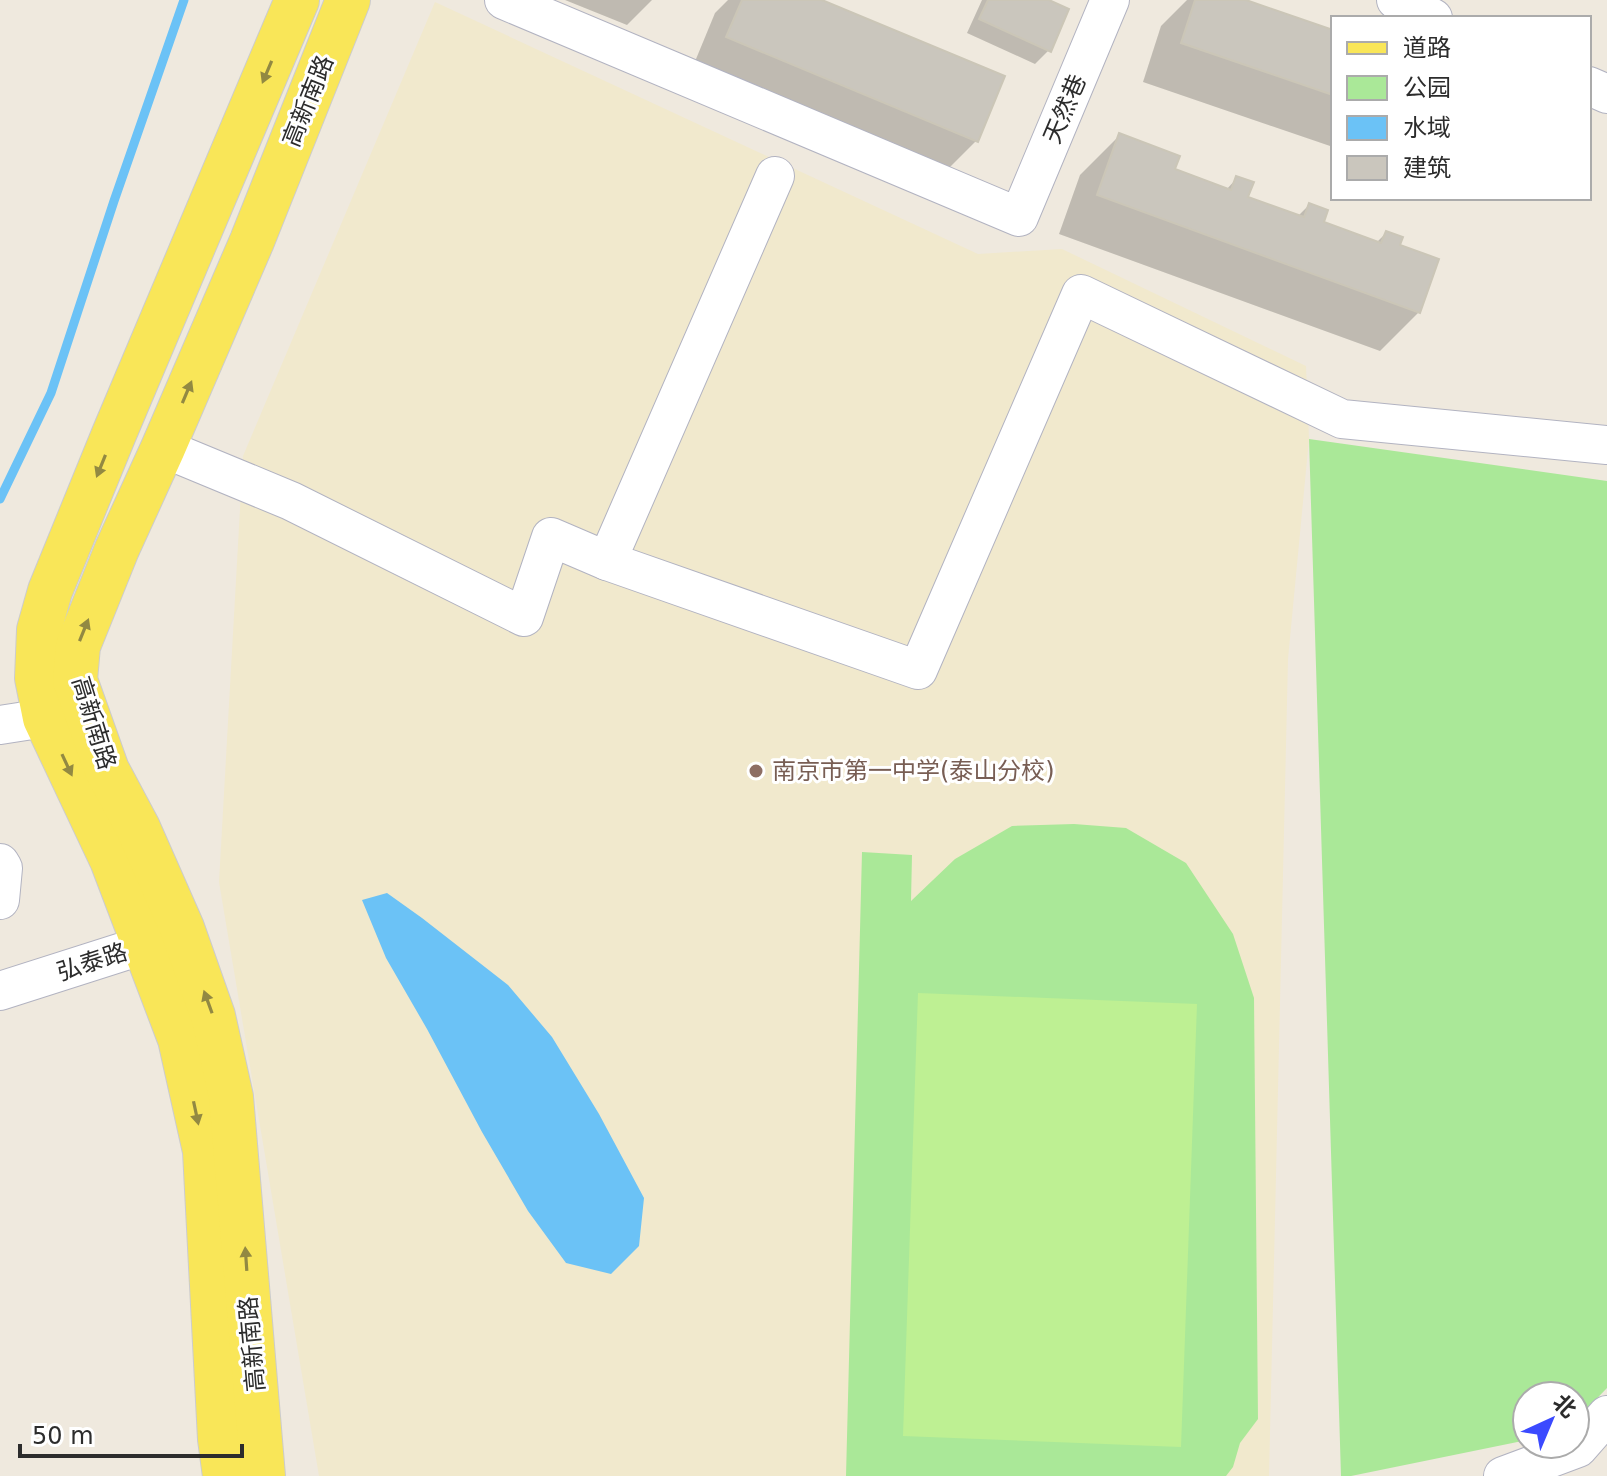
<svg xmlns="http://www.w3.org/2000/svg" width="1607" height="1476" viewBox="0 0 1607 1476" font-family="'DejaVu Sans','Noto Sans SC',sans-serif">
	<rect width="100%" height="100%" fill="#efe9de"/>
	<polygon fill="#f1e9cd" points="435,2 978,254 1062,249 1306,366 1309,439 1288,659 1269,1476 319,1476 219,882 243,456"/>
	<g fill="#aae898">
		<polygon points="1309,439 1607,481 1607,1388 1575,1421 1575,1396 1527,1396 1527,1440 1351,1476 1341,1476"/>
		<polygon points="1074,824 1126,828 1186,863 1233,934 1254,998 1258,1419 1240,1443 1233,1467 1226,1476 846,1476 862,852 912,855 911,901 955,859 1012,826"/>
	</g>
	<polygon fill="#bef093" points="918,993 1197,1004 1181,1447 903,1436"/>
	<polygon fill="#6bc2f6" points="387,893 422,918 508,985 552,1037 599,1114 644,1198 639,1246 611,1274 566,1263 528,1211 482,1132 427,1029 386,958 362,900"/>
	<g fill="#0003">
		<polygon points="565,0 652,0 627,25"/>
		<polygon points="728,0 817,0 976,141 937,180 689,76 715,13"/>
		<polygon points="982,0 1044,0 1049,50 1035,64 967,33"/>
		<polygon points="1187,0 1239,0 1333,32 1333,147 1143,82 1161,26"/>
		<polygon points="1119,136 1173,170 1226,190 1237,178 1246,198 1297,217 1309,205 1321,223 1376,243 1386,233 1419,312 1380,351 1059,234 1080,175"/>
	</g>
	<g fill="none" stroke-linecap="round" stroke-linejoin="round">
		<polyline stroke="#6bc2f6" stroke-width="9" points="0,499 51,393 114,201 184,0"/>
	</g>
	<g fill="#cac6bd" stroke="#cbc6b7" stroke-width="2">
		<polygon points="742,0 822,0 1005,76 978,142 726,37"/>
		<polygon points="988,0 1049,0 1069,9 1051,52 979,19"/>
		<polygon points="1195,0 1246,0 1333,30 1333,95 1181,43"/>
		<polygon points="1119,133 1180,156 1175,169 1231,190 1236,176 1254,182 1248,197 1304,217 1309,203 1328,210 1324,222 1381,243 1386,231 1403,237 1400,245 1439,259 1420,313 1097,195"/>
	</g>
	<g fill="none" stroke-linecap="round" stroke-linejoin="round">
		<defs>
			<g id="minor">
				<polyline points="504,0 1019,217 1110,0"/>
				<polyline points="1396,0 1433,18"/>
				<polyline points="1589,86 1607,94"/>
				<polyline points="775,176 607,561 918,670 1081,294 1342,419 1607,445"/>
				<polyline points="163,448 291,501 524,617 551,537 607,561"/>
				<polyline points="0,725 45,718 73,709"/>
				<polyline points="0,863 3,868 0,900"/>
				<polyline points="0,991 144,945 171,933"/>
				<polyline points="1503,1476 1578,1448 1607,1415"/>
			</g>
			<g id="major">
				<polyline points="225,1476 220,1439 205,1151 180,1039 112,860 45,718 37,678 39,630 50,591 114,434 297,0"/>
				<polyline points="263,1476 231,1097 213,1016 182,928 138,828 107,770 75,680 78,646 117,549 163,448 252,241 348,0"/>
			</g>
		</defs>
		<use href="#minor" stroke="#b2b3c1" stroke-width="40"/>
		<use href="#major" stroke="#ccc" stroke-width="46"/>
		<use href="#minor" stroke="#fff" stroke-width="38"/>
		<use href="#major" stroke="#f9e658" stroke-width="44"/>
	</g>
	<defs><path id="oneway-solid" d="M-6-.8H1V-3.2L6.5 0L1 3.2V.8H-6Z" transform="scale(2)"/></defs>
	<g fill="#928942">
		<use href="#oneway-solid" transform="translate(267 72) rotate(113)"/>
		<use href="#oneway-solid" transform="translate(187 392) rotate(-67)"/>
		<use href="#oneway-solid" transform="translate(101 466) rotate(112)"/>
		<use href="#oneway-solid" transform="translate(84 630) rotate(-68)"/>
		<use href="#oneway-solid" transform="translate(67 765) rotate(65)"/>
		<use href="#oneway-solid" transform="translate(208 1002) rotate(-110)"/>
		<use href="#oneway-solid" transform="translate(196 1113) rotate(78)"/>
		<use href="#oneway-solid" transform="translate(246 1259) rotate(-94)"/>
	</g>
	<circle fill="#8d6e63" stroke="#fff" stroke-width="3" cx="756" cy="771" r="8"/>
	<g text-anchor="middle" stroke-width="6" stroke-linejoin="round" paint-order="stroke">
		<g font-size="24" fill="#2c2c2c" stroke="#fff">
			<text transform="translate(308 101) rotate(-68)" y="8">高新南路</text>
			<text transform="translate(1065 109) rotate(-67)" y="8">天然巷</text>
			<text transform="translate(94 723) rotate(73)" y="8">高新南路</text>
			<text transform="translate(92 962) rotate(-18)" y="8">弘泰路</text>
			<text transform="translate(252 1344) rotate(-95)" y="8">高新南路</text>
		</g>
		<g font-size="24" fill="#785e54" stroke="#fff" text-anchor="start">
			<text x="772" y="779">南京市第一中学(泰山分校)</text>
		</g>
	</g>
	<rect x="1331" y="16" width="260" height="184" fill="#ffffff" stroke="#ababab" stroke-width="2"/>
	<rect x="1347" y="42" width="40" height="12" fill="#f9e658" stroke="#ababab" stroke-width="2"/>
	<text x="1403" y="56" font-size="24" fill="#2c2c2c">道路</text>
	<rect x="1347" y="76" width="40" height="24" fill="#aae898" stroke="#ababab" stroke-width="2"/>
	<text x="1403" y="96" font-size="24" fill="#2c2c2c">公园</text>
	<rect x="1347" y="116" width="40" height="24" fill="#6bc2f6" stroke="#ababab" stroke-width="2"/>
	<text x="1403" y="136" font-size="24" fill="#2c2c2c">水域</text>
	<rect x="1347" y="156" width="40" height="24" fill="#cac6bd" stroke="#ababab" stroke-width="2"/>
	<text x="1403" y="176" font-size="24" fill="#2c2c2c">建筑</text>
	<g transform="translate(1551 1420) rotate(44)"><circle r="38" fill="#ffffff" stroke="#ababab" stroke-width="2"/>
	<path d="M0-6L14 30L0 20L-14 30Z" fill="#3b4aff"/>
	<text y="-12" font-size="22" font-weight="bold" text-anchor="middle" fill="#2c2c2c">北</text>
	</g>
	<path d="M20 1444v12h222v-12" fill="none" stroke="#2c2c2c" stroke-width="4"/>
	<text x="32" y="1444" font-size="24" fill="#2c2c2c" stroke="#ffffff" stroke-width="6" paint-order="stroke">50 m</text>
</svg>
